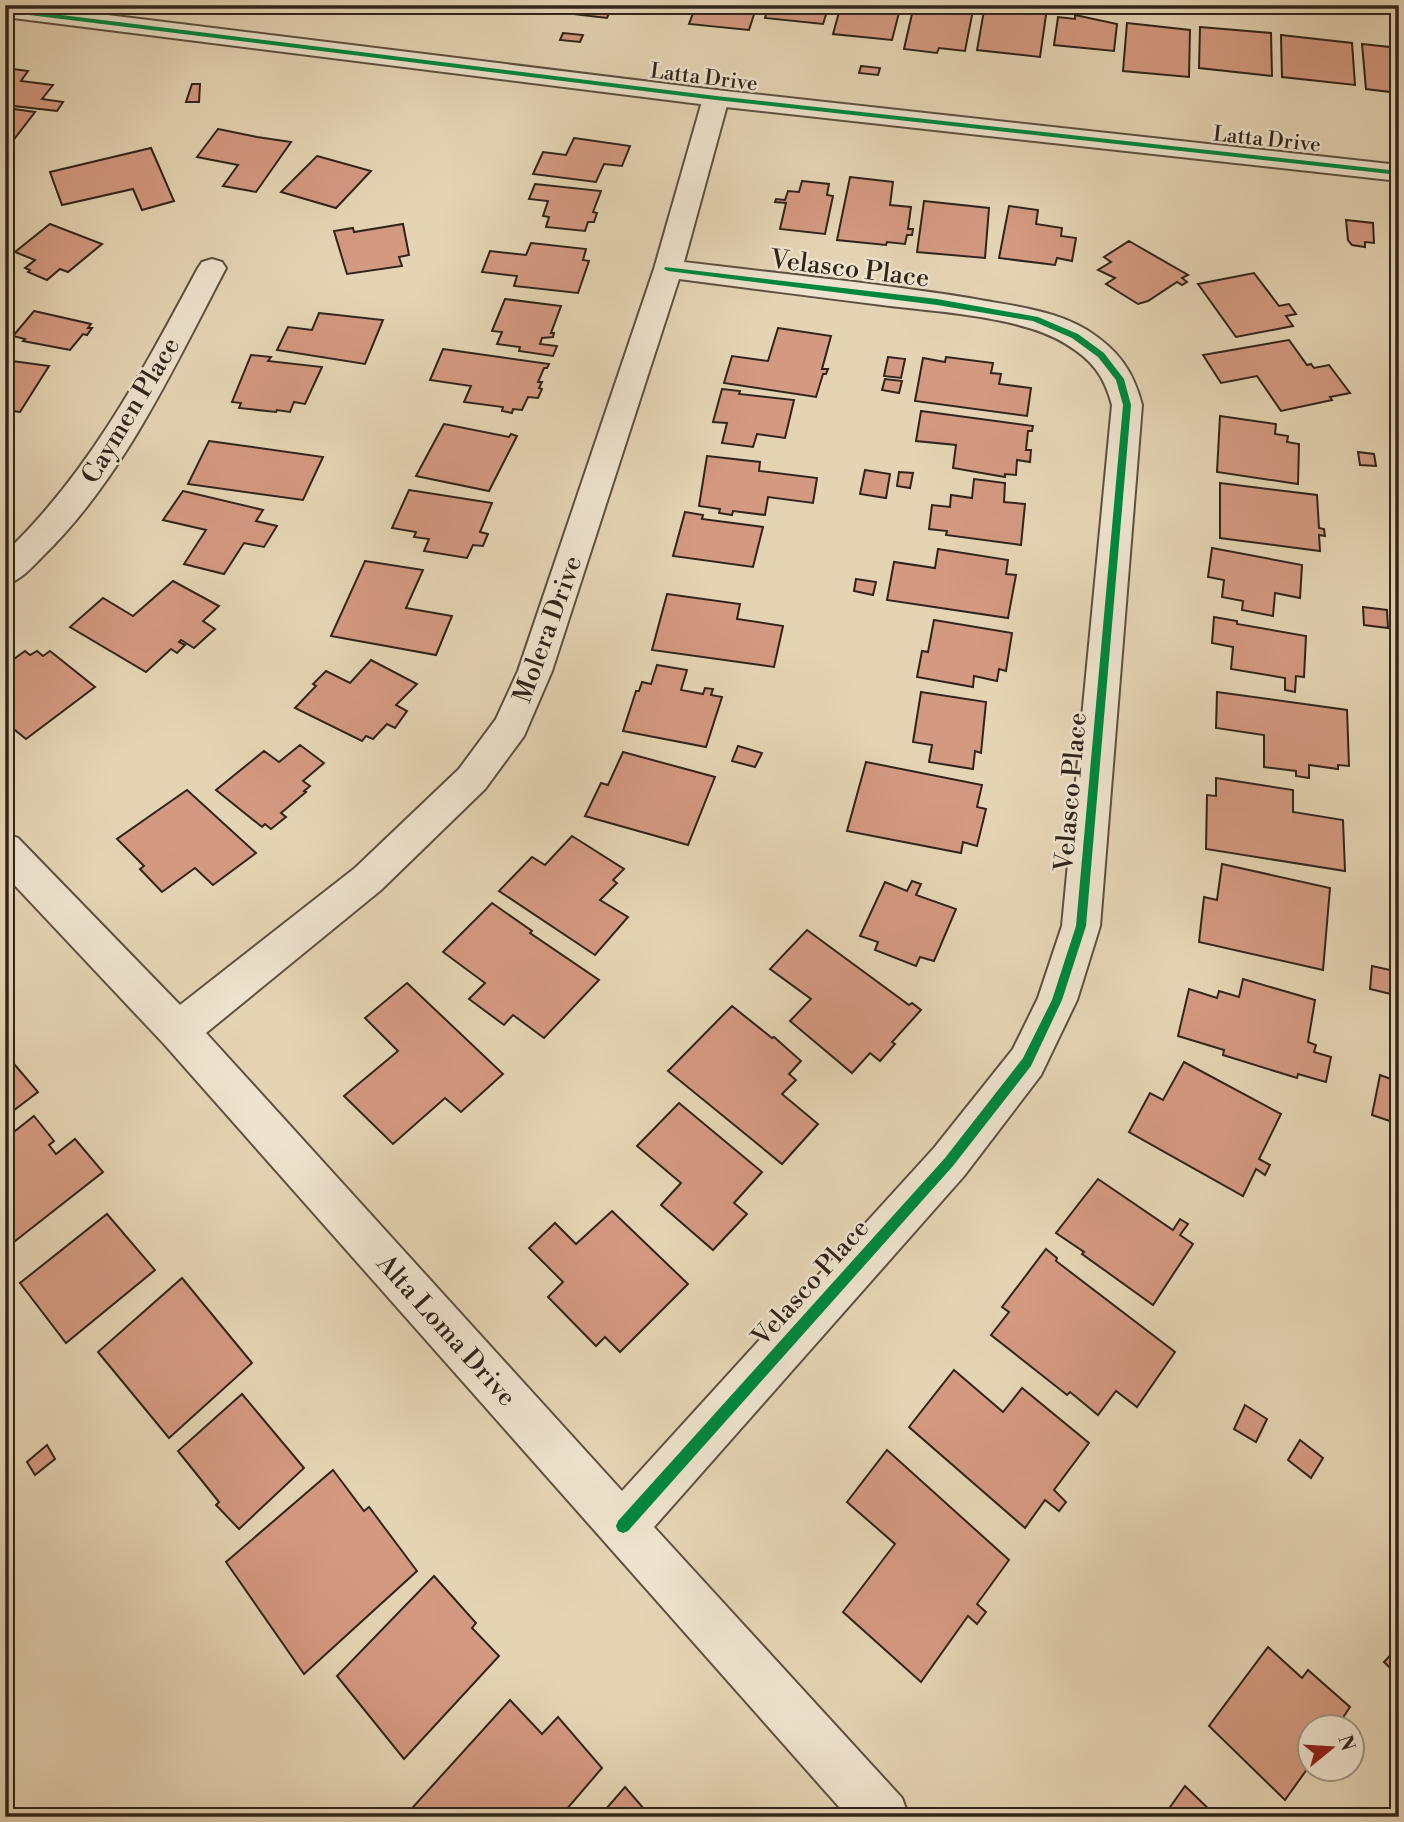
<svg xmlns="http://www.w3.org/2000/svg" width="1404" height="1822" viewBox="0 0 1404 1822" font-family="'Libre Bodoni',serif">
	<rect width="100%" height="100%" fill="#e5d4b4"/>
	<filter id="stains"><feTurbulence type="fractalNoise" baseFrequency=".00286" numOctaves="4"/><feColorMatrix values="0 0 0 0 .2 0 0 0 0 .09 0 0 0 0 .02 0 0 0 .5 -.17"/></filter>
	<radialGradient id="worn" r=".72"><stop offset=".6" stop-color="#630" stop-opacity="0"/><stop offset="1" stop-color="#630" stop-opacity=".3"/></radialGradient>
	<g fill="#d49981" stroke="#30241b" stroke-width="2">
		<polygon points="550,5 613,5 607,18 547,11"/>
		<polygon points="696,5 757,5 749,30 689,24"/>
		<polygon points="769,5 829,5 823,24 765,18"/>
		<polygon points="841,5 901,5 892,40 833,34"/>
		<polygon points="914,5 974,5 965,51 939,48 937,53 904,49"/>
		<polygon points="985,5 1047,8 1040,57 977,50"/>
		<polygon points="1075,15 1117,24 1114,51 1054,45 1058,17 1075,19"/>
		<polygon points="1127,23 1190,30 1189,77 1123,71"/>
		<polygon points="1200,27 1271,33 1272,76 1199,68"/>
		<polygon points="563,33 583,35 580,42 560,40"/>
		<polygon points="1281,35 1352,43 1355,85 1282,77"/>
		<polygon points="1362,44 1399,48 1399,93 1366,89"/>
		<polygon points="861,66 880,68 878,75 859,73"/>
		<polygon points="5,68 28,71 21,81 53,85 42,99 63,102 57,111 5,105"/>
		<polygon points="192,84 200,84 199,102 186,102"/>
		<polygon points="14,109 35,112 5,151 5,114 10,114"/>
		<polygon points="218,129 257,137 291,142 256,192 251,191 223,186 238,165 197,157"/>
		<polygon points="574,138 630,146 622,166 604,164 596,182 533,174 543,152 566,155"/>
		<polygon points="151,148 174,201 142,210 133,189 62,205 50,172"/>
		<polygon points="317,156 371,171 336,208 281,192"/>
		<polygon points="850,177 893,182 890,205 911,207 908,229 913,229 912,235 907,235 905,244 887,242 886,245 837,240"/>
		<polygon points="802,181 829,184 827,195 833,196 825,234 780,229 786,203 775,202 776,199 785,200 788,191 799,192"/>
		<polygon points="535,184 601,191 593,212 597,213 594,222 588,222 585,231 546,227 549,217 543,216 548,201 529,199"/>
		<polygon points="924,201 989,208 985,258 917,252"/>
		<polygon points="1009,206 1038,210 1036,224 1062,228 1061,236 1076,238 1072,261 1057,258 1055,265 999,258"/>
		<polygon points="1346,220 1373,223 1374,243 1365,242 1365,247 1352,245 1348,240"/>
		<polygon points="50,224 102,244 68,272 60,269 47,280 28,272 30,270 25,268 35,260 15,252"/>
		<polygon points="403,224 409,255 399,257 402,266 347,274 334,231 353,228 354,232"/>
		<polygon points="1129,241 1188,275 1182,278 1187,282 1182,285 1177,282 1148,301 1138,304 1106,284 1115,278 1098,270 1111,262 1104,257"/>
		<polygon points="531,243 586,249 583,260 589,261 578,293 514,286 517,276 482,272 490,251 526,255"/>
		<polygon points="1254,273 1279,306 1289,304 1296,314 1286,316 1293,326 1236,337 1198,284"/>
		<polygon points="505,299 561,306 551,333 554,333 553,337 542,338 540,344 557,346 553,356 519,351 520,347 497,344 502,332 492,331"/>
		<polygon points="34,311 91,324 88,328 92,328 87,335 83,334 70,350 23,341 25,339 13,336"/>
		<polygon points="319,313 383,320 365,364 277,350 288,327 312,330"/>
		<polygon points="778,328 831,336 822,369 828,369 826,374 823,374 816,397 724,383 732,356 768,361"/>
		<polygon points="1289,340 1307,365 1311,364 1314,368 1329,365 1350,393 1330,397 1332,400 1281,411 1257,376 1221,383 1203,355"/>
		<polygon points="443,349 549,364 547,368 544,368 538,382 542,382 539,388 542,389 538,398 528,397 522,410 513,409 512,413 502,411 503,407 464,402 471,386 430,380"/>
		<polygon points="251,355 271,357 268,361 322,367 305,404 294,402 290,412 277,410 276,412 239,408 241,403 232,402"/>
		<polygon points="888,357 905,359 901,378 884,376"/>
		<polygon points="946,357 993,363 991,373 1001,374 999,384 1031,388 1027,416 915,401 923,358 945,362"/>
		<polygon points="5,360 49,366 20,412 5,410"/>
		<polygon points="885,379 902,381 899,393 882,390"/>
		<polygon points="722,389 740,391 739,394 794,400 785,438 757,434 753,447 722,443 727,423 713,422"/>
		<polygon points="921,411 1033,426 1032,431 1028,431 1026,450 1031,450 1030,462 1017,460 1016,475 1005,474 1005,477 953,468 956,445 916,441"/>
		<polygon points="1220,416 1276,424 1275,434 1288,436 1287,442 1299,444 1298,484 1217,472"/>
		<polygon points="444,424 509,437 511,434 517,436 489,491 416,476"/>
		<polygon points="209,441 323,457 303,500 188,484"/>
		<polygon points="1358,452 1374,454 1376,466 1360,465"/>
		<polygon points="707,456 760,462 759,471 817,478 813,503 768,497 765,515 733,511 732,515 719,513 720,509 699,506"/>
		<polygon points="865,470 890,474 886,498 860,494"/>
		<polygon points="899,472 913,473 910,488 897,486"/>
		<polygon points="974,479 1005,483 1004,502 1025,504 1021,545 946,535 947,531 929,529 932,505 950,507 951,495 972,498"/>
		<polygon points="1220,483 1317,495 1319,528 1324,529 1325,536 1319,535 1320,551 1220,538"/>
		<polygon points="409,490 492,503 480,532 488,534 483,546 473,545 467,558 424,551 429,539 414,537 416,532 392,528"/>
		<polygon points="183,491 263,510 256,521 277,526 264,547 244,543 224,574 184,564 206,530 163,520"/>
		<polygon points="685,512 703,515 702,519 763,527 753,567 673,556"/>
		<polygon points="1212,548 1302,565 1300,598 1275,593 1273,616 1242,610 1243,601 1222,597 1224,580 1208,577"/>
		<polygon points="938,549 1008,560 1006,574 1016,575 1008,618 887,600 894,562 935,568"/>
		<polygon points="365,561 423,570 406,608 452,616 436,655 331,636"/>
		<polygon points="856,579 876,582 873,595 854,591"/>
		<polygon points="173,581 219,606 203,621 215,629 194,648 181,640 179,642 185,645 177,653 171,649 146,672 70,627 103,598 133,616"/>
		<polygon points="667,594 740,604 737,619 783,626 774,667 652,650"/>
		<polygon points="1363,607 1387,610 1388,628 1364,625"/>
		<polygon points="1214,617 1237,621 1237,624 1306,636 1304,677 1296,676 1295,692 1285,690 1285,678 1231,669 1233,647 1212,643"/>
		<polygon points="934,620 1012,633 1006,671 999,669 997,681 974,676 973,687 917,677 922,651 928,652"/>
		<polygon points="25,651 30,655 37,651 43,656 50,651 95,687 26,739 5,722 5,669 10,666 7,664"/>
		<polygon points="371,660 417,684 396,705 407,711 395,728 387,724 373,739 366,736 362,741 295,708 316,686 313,684 326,671 350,683"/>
		<polygon points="657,665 687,670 681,690 703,694 705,688 713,689 711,695 722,697 706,747 623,731 636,691 639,691 642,682 651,684"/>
		<polygon points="921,692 986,702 981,753 975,751 973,769 929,762 932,745 913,742"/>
		<polygon points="1217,692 1347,710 1349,766 1338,765 1338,769 1309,765 1309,778 1296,776 1296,771 1264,767 1264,735 1216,728"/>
		<polygon points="300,745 324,763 303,781 310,786 304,791 306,792 281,813 286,817 271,829 265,824 262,827 216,790 264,751 279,762"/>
		<polygon points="738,746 762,753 755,767 732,761"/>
		<polygon points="623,752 715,777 688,845 585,816 601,783 608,785"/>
		<polygon points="866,762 982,785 977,807 986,809 977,846 963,842 961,853 847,831"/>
		<polygon points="1216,778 1293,790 1293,812 1343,820 1345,871 1206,849 1207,795 1216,796"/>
		<polygon points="187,790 256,853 213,885 195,868 162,892 140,869 144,866 117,839"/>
		<polygon points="572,836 624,869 613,880 617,883 600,900 628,917 595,955 499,891 532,857 545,865"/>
		<polygon points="1222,864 1330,888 1323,970 1199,942 1204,897 1217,900"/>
		<polygon points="912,881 921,884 916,895 956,909 934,961 920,957 916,966 875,950 878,942 860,936 885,882 907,891"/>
		<polygon points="492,903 532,931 530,933 599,980 544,1038 513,1015 504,1025 469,999 485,983 443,952"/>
		<polygon points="807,930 909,1005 912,1003 921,1010 892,1042 895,1044 880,1061 870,1053 852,1073 790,1021 811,999 770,969"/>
		<polygon points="1372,966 1399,972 1399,996 1370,989"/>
		<polygon points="1243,979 1315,1000 1308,1042 1316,1045 1314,1052 1331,1057 1326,1082 1298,1074 1297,1078 1223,1055 1224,1050 1178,1036 1189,989 1217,998 1219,991 1239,997"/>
		<polygon points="407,983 503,1074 461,1112 445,1098 393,1144 344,1096 398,1051 365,1018"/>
		<polygon points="732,1006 772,1038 774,1037 801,1061 789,1074 796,1080 782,1094 818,1124 782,1164 668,1071"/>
		<polygon points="9,1058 38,1092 5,1117 5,1061"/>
		<polygon points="1184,1062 1281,1114 1259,1159 1270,1165 1265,1175 1256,1169 1243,1196 1129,1132 1150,1093 1163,1100"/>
		<polygon points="1380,1075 1399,1082 1399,1124 1372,1115"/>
		<polygon points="679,1103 762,1172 734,1203 747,1214 713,1250 661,1205 681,1183 637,1146"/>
		<polygon points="34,1116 54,1141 49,1145 56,1154 75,1139 103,1172 5,1249 5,1139"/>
		<polygon points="1098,1179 1173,1230 1180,1219 1188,1224 1180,1235 1193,1244 1153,1305 1082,1254 1084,1252 1056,1233"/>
		<polygon points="612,1211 688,1284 620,1352 605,1337 596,1346 548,1297 563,1282 529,1248 555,1223 576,1244"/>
		<polygon points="107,1214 155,1270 66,1343 20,1283"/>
		<polygon points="1046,1249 1057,1258 1056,1261 1175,1352 1137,1407 1116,1391 1098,1415 1070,1392 1067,1395 991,1335 1009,1312 1002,1307"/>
		<polygon points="182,1278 252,1363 169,1438 98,1352"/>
		<polygon points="954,1370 1003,1412 1022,1388 1089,1443 1054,1490 1066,1502 1059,1511 1045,1500 1025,1528 909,1427"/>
		<polygon points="242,1394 304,1468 239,1529 216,1505 219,1502 178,1451"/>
		<polygon points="1245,1405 1267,1419 1256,1442 1234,1429"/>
		<polygon points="1300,1440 1323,1458 1311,1478 1288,1460"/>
		<polygon points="47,1445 55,1459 35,1475 27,1462"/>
		<polygon points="887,1450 1009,1560 977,1604 986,1612 977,1624 968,1616 921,1682 843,1612 895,1544 847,1502"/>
		<polygon points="333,1470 364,1511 369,1507 417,1571 304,1674 226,1562"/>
		<polygon points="434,1576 476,1623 472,1628 499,1656 404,1759 337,1676"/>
		<polygon points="1399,1646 1399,1677 1384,1662"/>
		<polygon points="1268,1647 1302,1678 1308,1670 1350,1707 1336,1728 1310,1728 1310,1765 1285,1800 1209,1726"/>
		<polygon points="510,1700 542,1734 558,1717 602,1768 560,1817 404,1817"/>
		<polygon points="1185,1786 1217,1817 1163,1817"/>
		<polygon points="625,1787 651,1817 599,1817"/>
	</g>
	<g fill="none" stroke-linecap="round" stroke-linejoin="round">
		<defs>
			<g id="minor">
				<path d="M716 90 725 92 729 98 684 262C781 274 879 283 975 299 1013 306 1054 310 1087 330 1118 350 1133 370 1142 405L1100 926 1077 1000 1041 1075 964 1176 654 1527 902 1798 909 1817H848L164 1044 5 875V833L18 838 180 1005 355 868 459 769 496 719 518 671 654 269 703 98 707 92ZM679 279C749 288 820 297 890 306 941 312 1023 317 1066 344 1092 360 1104 375 1112 405L1062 926 1038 998 1013 1049 934 1148 622 1491 206 1033 381 890 485 789 524 736 552 671Z"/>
				<path d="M212 259 222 262 226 268C174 367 124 477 43 556 31 568 21 580 5 585V553C90 472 143 370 198 268L202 262Z"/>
			</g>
			<polygon id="tertiary" points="5,5 26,5 716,90 1399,165 1399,181 716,106 5,17"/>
		</defs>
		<use href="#minor" stroke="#5d5041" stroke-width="4"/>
		<use href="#tertiary" stroke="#5d5041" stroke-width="4"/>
		<use href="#minor" fill="#eee3ce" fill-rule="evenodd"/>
		<use href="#tertiary" fill="#eee3ce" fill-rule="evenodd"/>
		<defs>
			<g id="cycleway">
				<polygon points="5,8 716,96 1399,171 1399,175 716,100 5,12"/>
				<polygon points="665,267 937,299 1038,317 1078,334 1104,353 1124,379 1131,405 1086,926 1062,1000 1031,1066 953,1166 628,1531 623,1533 618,1531 616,1526 618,1521 945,1158 1023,1058 1052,1000 1076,926 1123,405 1116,380 1098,357 1072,338 1033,321 937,305 668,271 664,269"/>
			</g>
		</defs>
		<use href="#cycleway" stroke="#eee3ce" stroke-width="5"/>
		<use href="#cycleway" fill="#00873e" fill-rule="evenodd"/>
	</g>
	<g text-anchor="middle" stroke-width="5" stroke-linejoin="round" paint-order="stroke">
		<g font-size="21" fill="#30241b" stroke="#eee3ce">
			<text transform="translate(704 77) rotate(7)" y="7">Latta Drive</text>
			<text transform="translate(1267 139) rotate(6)" y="7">Latta Drive</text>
		</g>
		<g font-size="26" fill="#30241b" stroke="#eee3ce">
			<text transform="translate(850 268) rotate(7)" y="9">Velasco Place</text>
			<text transform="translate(130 410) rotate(-59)" y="9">Caymen Place</text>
			<text transform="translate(547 629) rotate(-70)" y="9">Molera Drive</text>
			<text transform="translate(1070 792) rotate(-85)" y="9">Velasco Place</text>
			<text transform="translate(810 1282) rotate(-48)" y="9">Velasco Place</text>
			<text transform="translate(447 1330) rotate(48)" y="9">Alta Loma Drive</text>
		</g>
	</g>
	<rect width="1404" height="1822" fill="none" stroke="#e5d4b4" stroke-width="28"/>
	<rect x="7" y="7" width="1390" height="1808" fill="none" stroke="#30241b" stroke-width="3.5"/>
	<rect x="14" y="14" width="1376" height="1794" fill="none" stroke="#30241b" stroke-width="2"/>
	<g transform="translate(1331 1748) rotate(72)"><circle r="33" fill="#eee3ce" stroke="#a29786" stroke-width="2"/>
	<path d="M0-5L12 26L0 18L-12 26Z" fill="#8f2418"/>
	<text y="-10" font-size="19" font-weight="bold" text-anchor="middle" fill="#30241b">N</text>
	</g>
	<rect width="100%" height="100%" filter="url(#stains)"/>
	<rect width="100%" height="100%" fill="url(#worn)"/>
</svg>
